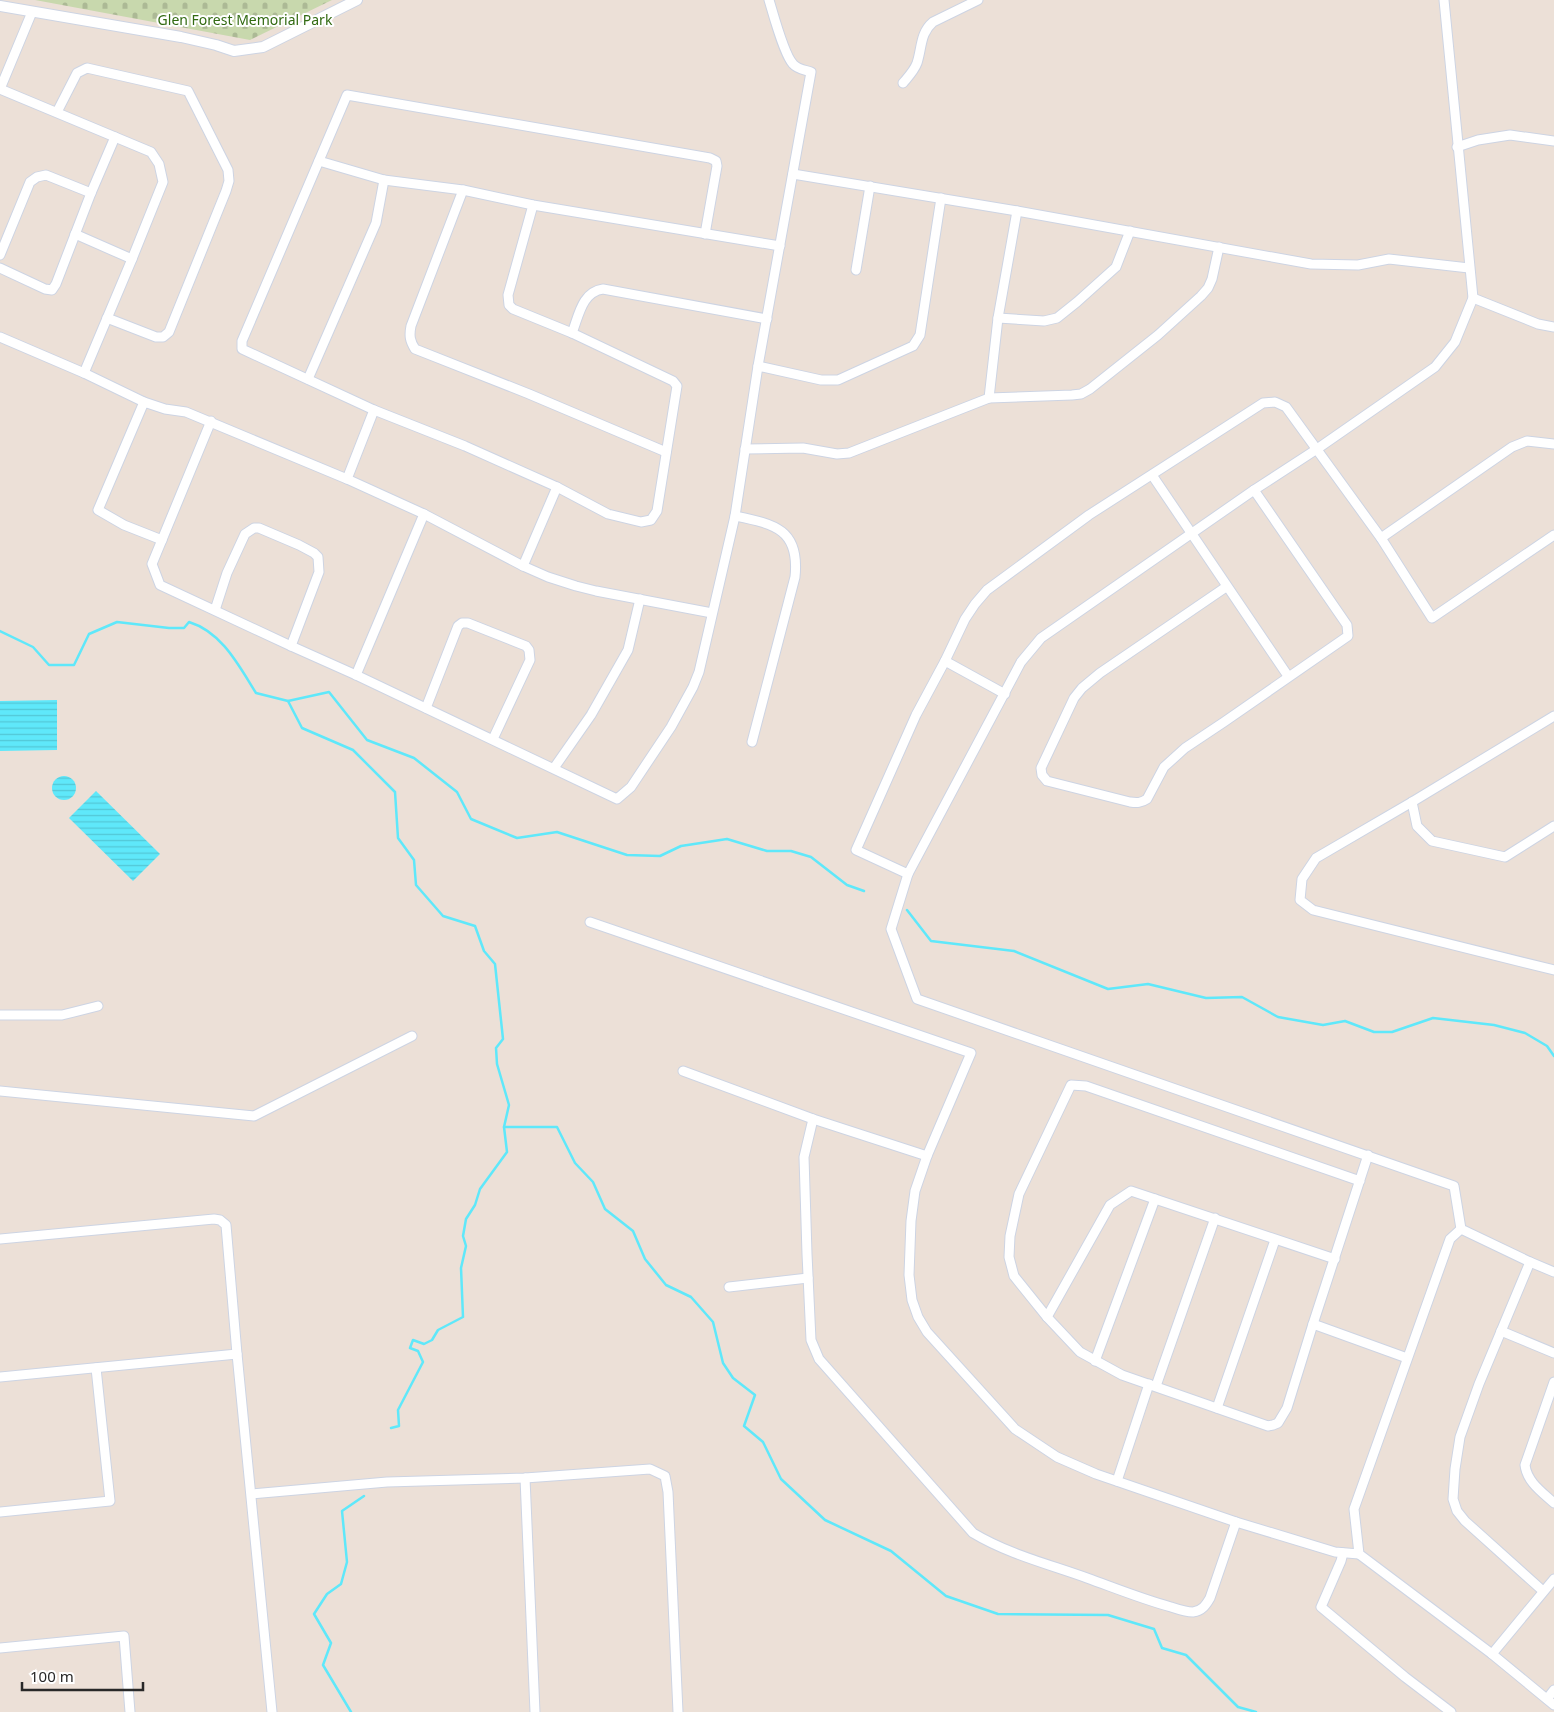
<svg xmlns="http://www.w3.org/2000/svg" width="1554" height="1712" viewBox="0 0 1554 1712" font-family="'Noto Sans',sans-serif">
	<defs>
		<pattern id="cemetery-stones" width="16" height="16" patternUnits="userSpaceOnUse" patternTransform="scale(1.25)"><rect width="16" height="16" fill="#c8d8ad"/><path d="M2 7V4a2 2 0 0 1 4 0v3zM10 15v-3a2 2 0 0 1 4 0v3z" fill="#acb995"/></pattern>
		<pattern id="water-rules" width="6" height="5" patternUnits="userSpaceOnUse" patternTransform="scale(1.25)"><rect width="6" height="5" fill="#5fe8fa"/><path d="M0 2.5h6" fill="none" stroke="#53c7d6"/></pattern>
	</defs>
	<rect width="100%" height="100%" fill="#ece0d7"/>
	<polygon fill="url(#cemetery-stones)" points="35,0 332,0 250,40"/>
	<g fill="url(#water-rules)">
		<polygon points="57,700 57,750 0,751 0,701"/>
		<circle cx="64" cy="788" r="12"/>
		<polygon points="96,791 160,854 133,881 69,818"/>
	</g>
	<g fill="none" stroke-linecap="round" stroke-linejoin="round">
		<g stroke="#5fe8fa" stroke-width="2.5">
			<path d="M0 631 33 647 49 665H74L89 634 117 622 169 628H184L189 622C222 632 239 666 256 693L288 701 302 728 353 750 395 792 398 838 414 860 416 885 443 916 475 926 484 951 495 964 503 1039 496 1048 497 1064 509 1105 504 1127 507 1152 480 1189 475 1205 466 1219 463 1236 466 1246 461 1268 463 1317 438 1330 432 1340 424 1344 413 1340 410 1348 418 1351 423 1362 398 1410 399 1426 391 1428"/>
			<polyline points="288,701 329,692 367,740 414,758 457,792 471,819 517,838 557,832 627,855 660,856 681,846 727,839 767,851 791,851 811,857 847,885 864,891"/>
			<polyline points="907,910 931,941 1014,951 1108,989 1148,984 1206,998 1242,997 1278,1017 1323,1025 1345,1021 1374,1032 1392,1032 1433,1018 1494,1025 1525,1033 1547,1046 1554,1056"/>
			<polyline points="504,1127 557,1127 575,1163 593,1182 605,1209 633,1231 645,1259 666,1285 691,1297 713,1322 723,1363 733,1378 755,1395 744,1426 763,1442 781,1479 825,1520 891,1551 946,1596 998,1614 1108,1615 1154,1629 1162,1648 1186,1655 1238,1707 1256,1712"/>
			<polyline points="351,1712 323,1665 331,1643 314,1614 327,1594 341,1584 347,1562 342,1511 364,1496"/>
		</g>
		<defs>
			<g id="minor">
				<polyline points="1444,0 1473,298 1455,342 1435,367 1317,449 1254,490 1041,638 1021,662 908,874 891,929 917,999 1454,1186 1461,1229 1530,1262 1554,1272"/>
				<path d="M903 83C908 77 914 71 917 63 922 48 920 33 933 22L978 0"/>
				<polyline points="0,89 151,152 159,164 163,182 132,259 84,373"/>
				<polyline points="0,89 32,12"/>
				<polyline points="57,112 77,73 87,68 188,91 228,170 229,181 226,191 169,332 163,337 156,337 107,318"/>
				<polyline points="1457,147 1478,140 1510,135 1554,141"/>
				<polyline points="319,161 384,180 463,190 533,205 780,246"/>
				<polyline points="793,174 1017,211 1311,264 1358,265 1389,259 1469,268"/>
				<path d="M463 190 411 326C409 336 410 341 415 349L529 394 666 452"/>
				<polyline points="533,205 508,295 509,305 513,309 572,333 673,381 677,386 657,511 651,520 641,522 608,514 557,487 465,446 374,410 242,349 242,341 347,95 710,158 716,161 717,166 705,234"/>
				<polyline points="75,234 132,259"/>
				<polyline points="0,255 30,182 37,177 46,175 91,193"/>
				<polyline points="0,268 45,289 52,290 56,284 91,193 115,137"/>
				<polyline points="856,270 870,186"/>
				<polyline points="1473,298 1538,324 1554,327"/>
				<polyline points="998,318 1044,321 1057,318 1077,302 1116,267 1130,231"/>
				<path d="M572 333C579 315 582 292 603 289L767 319"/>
				<polyline points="0,337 84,373 144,402"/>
				<polyline points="758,366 821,380 838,380 913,346 920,335 941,198"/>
				<polyline points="308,379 376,223 384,180"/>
				<polyline points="989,398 1072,395 1081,394 1090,389 1158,335 1201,296 1208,288 1212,279 1219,247"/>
				<path d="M211 421 152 564 160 585 291 646 356 675 617 799 631 787 671 727 693 687 699 672 735 516 758 366 811 72C805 70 797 69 793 64 784 55 773 13 769 0"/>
				<polyline points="745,449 803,448 837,454 849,453 989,398 998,318 1017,211"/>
				<polyline points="1152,475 1288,676"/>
				<polyline points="347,479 374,410"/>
				<path d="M735 516C774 524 800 529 795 577L752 742"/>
				<polyline points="1381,538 1512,447 1527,441 1554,444"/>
				<polyline points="162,540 124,525 98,510 144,402 165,409 186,412 347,479 424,514 523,566 548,577 576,586 596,591 712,613"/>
				<polyline points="523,566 557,487"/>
				<path d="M1226 587 1100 673 1082 688 1074 698 1041 768 1042 775 1047 781 1130 802C1137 803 1141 803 1147 799L1164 767 1185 748 1224 722 1348 636 1347 625 1254 490"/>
				<polyline points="215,610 227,573 245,534 254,528 259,528 299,545 314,553 318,557 319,572 291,646"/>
				<polyline points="945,661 1005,694"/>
				<polyline points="356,675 424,514"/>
				<polyline points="426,708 458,626 462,623 468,623 526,646 529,650 530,660 493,739"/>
				<polyline points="1554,716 1412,802 1316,858 1302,879 1300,900 1313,910 1554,970"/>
				<polyline points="554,768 591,715 628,650 640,599"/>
				<polyline points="1412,802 1417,826 1432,841 1505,857 1554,826"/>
				<polyline points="908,874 856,850 916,715 945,661 965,619 975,604 987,590 1089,515 1263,403 1275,402 1286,407 1381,538 1432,618 1554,535"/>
				<polyline points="590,922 971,1053 927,1156 915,1191 911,1221 909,1275 912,1300 918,1317 927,1332 1015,1429 1057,1457 1096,1474 1236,1522 1335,1552 1359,1554"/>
				<polyline points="0,1015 62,1015 98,1006"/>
				<polyline points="683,1071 813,1119 927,1156"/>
				<polyline points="0,1091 254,1116 412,1036"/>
				<path d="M813 1119 804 1157 807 1254 811 1340 819 1359 973 1533C1008 1554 1048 1564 1087 1578 1115 1588 1142 1599 1171 1607 1177 1609 1186 1612 1193 1612 1202 1611 1206 1605 1210 1598L1236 1522"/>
				<polyline points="1360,1181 1086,1086 1071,1085 1019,1194 1010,1236 1009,1257 1014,1276 1047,1317 1080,1352 1122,1375 1268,1426 1273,1425 1278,1423 1287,1408 1313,1324 1368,1155"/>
				<polyline points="1461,1229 1450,1239 1354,1509 1359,1554 1492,1654 1554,1705"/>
				<polyline points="0,1239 214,1219 220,1220 226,1225 237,1354 0,1377"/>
				<polyline points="1530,1262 1479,1384 1460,1437 1455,1469 1453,1499 1457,1511 1465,1521 1543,1591"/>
				<polyline points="729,1287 808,1278"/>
				<polyline points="1047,1317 1110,1205 1131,1191 1335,1259"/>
				<polyline points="1313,1324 1407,1358"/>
				<polyline points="1501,1331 1554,1353"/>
				<polyline points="237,1354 272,1712"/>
				<polyline points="1095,1361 1155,1199"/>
				<path d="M1554 1382 1525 1465C1527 1482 1542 1492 1554 1503"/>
				<polyline points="1156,1386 1215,1218"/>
				<polyline points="1217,1408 1275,1240"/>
				<polyline points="525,1478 535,1712"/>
				<polyline points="1117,1481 1149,1384"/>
				<polyline points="252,1494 387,1482 525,1478 650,1469 665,1476 668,1492 678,1712"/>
				<polyline points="0,1512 110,1501 96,1368"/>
				<polyline points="1343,1553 1341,1561 1321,1607 1405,1677 1451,1712"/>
				<polyline points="0,1648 124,1636 130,1712"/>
				<polyline points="1492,1654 1554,1579"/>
				<polyline points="1547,1699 1554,1690"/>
			</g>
			<polyline id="tertiary" points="0,6 181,37 216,45 234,51 263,47 357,0"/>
		</defs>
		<use href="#minor" stroke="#cdd4e3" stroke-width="11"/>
		<use href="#tertiary" stroke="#cdd4e3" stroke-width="12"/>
		<use href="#minor" stroke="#fff" stroke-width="9"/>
		<use href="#tertiary" stroke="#fff" stroke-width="10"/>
	</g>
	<g text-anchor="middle" stroke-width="4" stroke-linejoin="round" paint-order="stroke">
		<g font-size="14" fill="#326a12" stroke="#fff">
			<text x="245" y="25">Glen Forest Memorial Park</text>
		</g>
	</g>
	<path d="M22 1682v8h121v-8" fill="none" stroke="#282828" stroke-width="2.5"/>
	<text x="30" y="1682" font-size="15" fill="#282828" stroke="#ffffff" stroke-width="4" paint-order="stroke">100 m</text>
</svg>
